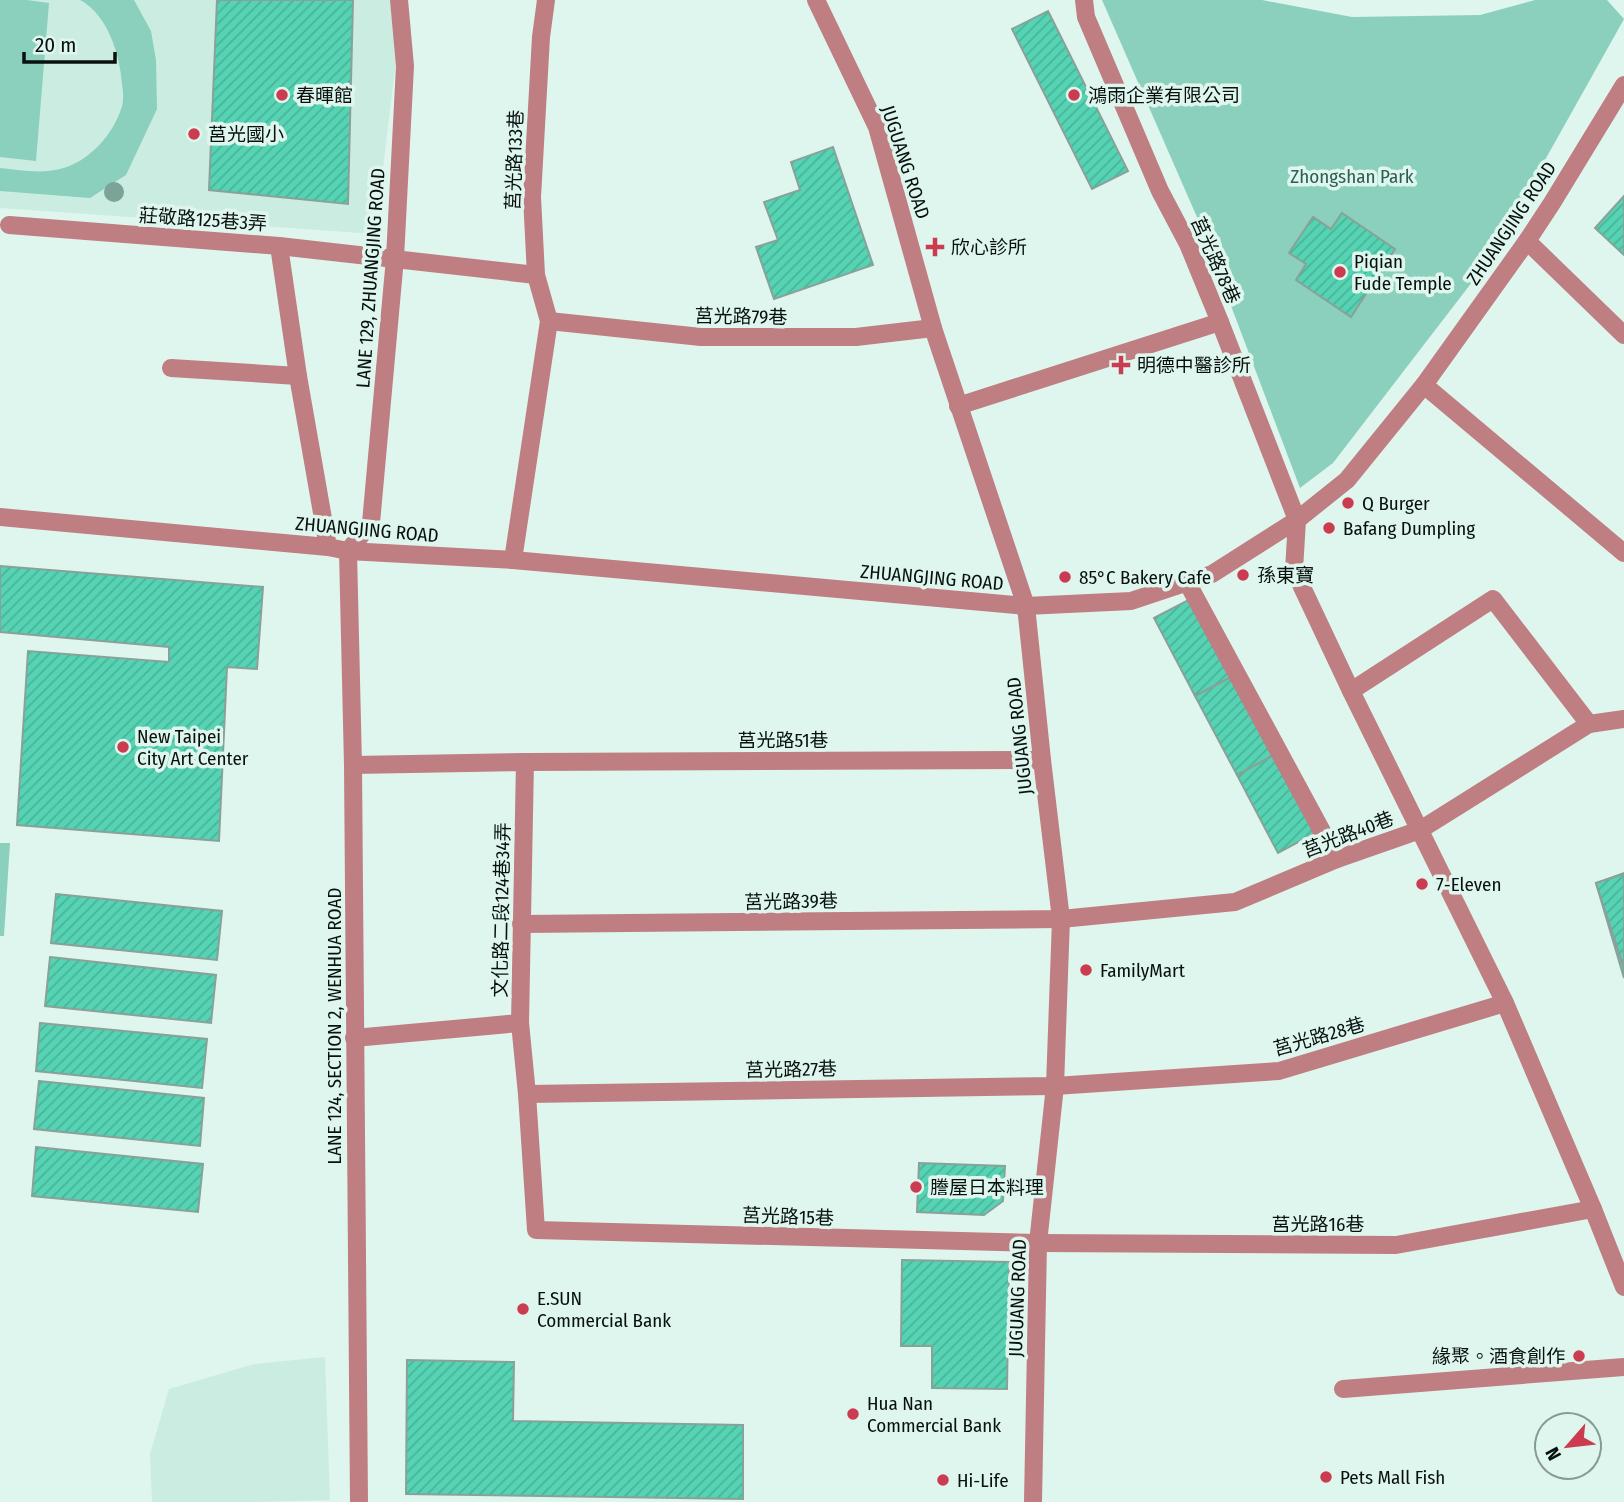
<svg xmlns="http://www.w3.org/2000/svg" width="1624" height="1502" viewBox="0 0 1624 1502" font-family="'Fira Sans Condensed','Noto Sans TC',sans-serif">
	<defs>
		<pattern id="building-hatch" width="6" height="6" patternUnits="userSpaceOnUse" patternTransform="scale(1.75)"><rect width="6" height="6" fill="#55d3b3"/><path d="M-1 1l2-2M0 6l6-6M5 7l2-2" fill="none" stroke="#49b499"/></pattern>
	</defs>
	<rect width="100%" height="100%" fill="#def6ee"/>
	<g fill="#cbece1">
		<polygon points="0,0 390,0 396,61 375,234 0,208"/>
		<polygon points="325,1357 330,1500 253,1502 152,1502 150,1454 169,1389 254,1364"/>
	</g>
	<g fill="#8bd0bc">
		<polygon points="0,0 27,0 49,3 36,161 0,157"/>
		<path d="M80 0H134L151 31 156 60 157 109 126 175 90 198 0 191V168C19 170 41 174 60 169 89 162 114 134 122 106 124 99 123 91 122 84 120 55 108 15 80 0Z"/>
		<polygon points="1102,0 1262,0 1352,17 1480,15 1535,0 1607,0 1624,19 1489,260 1333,463 1300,488 1200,224"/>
		<polygon points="0,843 10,843 4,936 0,936"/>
	</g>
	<g fill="url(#building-hatch)" stroke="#8aa199" stroke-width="2">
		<polygon points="217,0 353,0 348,204 209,190"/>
		<polygon points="1048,11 1128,171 1092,189 1012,29"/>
		<polygon points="833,147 873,265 774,299 756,247 778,240 764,202 800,190 791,162"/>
		<polygon points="1624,196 1624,255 1595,228"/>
		<polygon points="1342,213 1395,249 1351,317 1296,280 1306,264 1289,253 1313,217 1331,229"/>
		<polygon points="0,566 263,587 257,669 227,667 219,841 17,825 28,651 169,662 169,647 0,632"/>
		<polygon points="1196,596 1237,674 1195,696 1154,618"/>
		<polygon points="1237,674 1278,753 1237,775 1195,696"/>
		<polygon points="1278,753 1319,831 1278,853 1237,775"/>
		<polygon points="1624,873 1624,978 1596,883"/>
		<polygon points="1624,874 1624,968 1596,883"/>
		<polygon points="56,894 222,911 217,960 51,943"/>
		<polygon points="50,957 216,975 211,1023 45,1006"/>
		<polygon points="40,1023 207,1039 202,1088 36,1071"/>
		<polygon points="39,1081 204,1098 200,1146 34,1129"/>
		<polygon points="36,1147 203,1164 198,1212 32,1196"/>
		<polygon points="919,1163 1005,1166 1003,1201 984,1215 917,1212"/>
		<polygon points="902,1260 1009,1262 1007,1389 932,1388 932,1346 901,1346"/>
		<polygon points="407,1360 514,1362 513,1421 743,1425 743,1499 406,1494"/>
	</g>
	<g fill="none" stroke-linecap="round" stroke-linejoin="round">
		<g stroke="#bf7e81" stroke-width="18">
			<polyline points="816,0 877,127 933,328 1026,606 1042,760 1061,919 1055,1086 1038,1243 1033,1502"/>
			<polyline points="9,225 279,246 536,275"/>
			<polyline points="1527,241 1624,335"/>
			<polyline points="279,246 298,376 328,547"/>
			<polyline points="549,321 701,337 856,337 933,328"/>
			<polyline points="1220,322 1297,520 1294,570 1351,691 1505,1003 1593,1209 1624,1287"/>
			<polyline points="171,368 298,376"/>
			<polyline points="1424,385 1624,553"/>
			<polyline points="958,406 1220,322 1188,244 1160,191 1086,17 1084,0"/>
			<polyline points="0,517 328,547 348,551 513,560 1026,606 1131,601 1212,574 1297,520 1347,480 1424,385 1527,241 1552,203 1624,85"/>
			<polyline points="513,560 549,321 536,275 532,197 541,37 546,0"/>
			<polyline points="1187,582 1337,859"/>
			<polyline points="1351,691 1493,599 1589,724"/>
			<polyline points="525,762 1042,760"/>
			<polyline points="353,765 525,762 520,1023 527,1094 536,1230 1038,1243 1396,1245 1593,1209"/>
			<polyline points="521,924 1061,919 1235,902 1337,859 1420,830 1589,724 1624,719"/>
			<polyline points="354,1038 520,1023"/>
			<polyline points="527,1094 1055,1086 1279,1071 1505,1003"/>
			<polyline points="1343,1389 1624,1367"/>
			<polyline points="359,1502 353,765 348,551 371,523 395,258 405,66 399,0"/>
		</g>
	</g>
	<circle fill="#7ca398" cx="114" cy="192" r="10"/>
	<g fill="#cc3c50" stroke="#def6ee" stroke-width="2.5">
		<circle cx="282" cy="95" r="7"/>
		<circle cx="1074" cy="95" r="7"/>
		<circle cx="194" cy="134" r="7"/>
		<path d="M931.5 236.5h7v7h7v7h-7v7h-7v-7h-7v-7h7z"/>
		<circle cx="1340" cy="272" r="7"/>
		<path d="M1117.5 354.5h7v7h7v7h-7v7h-7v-7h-7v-7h7z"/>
		<circle cx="1348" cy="503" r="7"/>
		<circle cx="1329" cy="528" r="7"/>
		<circle cx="1243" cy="575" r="7"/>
		<circle cx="1065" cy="577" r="7"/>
		<circle cx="123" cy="747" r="7"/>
		<circle cx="1422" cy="884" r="7"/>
		<circle cx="1086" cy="970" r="7"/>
		<circle cx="916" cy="1187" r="7"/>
		<circle cx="523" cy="1309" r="7"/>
		<circle cx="1579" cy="1356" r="7"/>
		<circle cx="853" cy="1414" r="7"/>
		<circle cx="1326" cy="1477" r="7"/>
		<circle cx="943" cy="1480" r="7"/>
	</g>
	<g text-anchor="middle" stroke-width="7" stroke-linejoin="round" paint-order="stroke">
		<g font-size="19" fill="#08110e" stroke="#def6ee" text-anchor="start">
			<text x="296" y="102">春暉館</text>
			<text x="1088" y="102">鴻雨企業有限公司</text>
			<text x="208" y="141">莒光國小</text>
			<text x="951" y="254">欣心診所</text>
			<text x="1354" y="268">Piqian<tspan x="1354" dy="22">Fude Temple</tspan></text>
			<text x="1137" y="372">明德中醫診所</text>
			<text x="1362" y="510">Q Burger</text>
			<text x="1343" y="535">Bafang Dumpling</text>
			<text x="1257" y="582">孫東寶</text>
			<text x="1079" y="584">85°C Bakery Cafe</text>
			<text x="137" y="743">New Taipei<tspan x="137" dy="22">City Art Center</tspan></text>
			<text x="1436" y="891">7-Eleven</text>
			<text x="1100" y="977">FamilyMart</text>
			<text x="930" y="1194">謄屋日本料理</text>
			<text x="537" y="1305">E.SUN<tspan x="537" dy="22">Commercial Bank</tspan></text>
			<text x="1565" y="1363" text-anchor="end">緣聚。酒食創作</text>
			<text x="867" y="1410">Hua Nan<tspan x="867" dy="22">Commercial Bank</tspan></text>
			<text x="1340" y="1484">Pets Mall Fish</text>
			<text x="957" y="1487">Hi-Life</text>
		</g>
		<g font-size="19" fill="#08110e" stroke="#def6ee">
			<text transform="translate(514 160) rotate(-88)" y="7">莒光路133巷</text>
			<text transform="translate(906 162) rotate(72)" y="7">JUGUANG ROAD</text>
			<text transform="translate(203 219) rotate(4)" y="7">莊敬路125巷3弄</text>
			<text transform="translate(1511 223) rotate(-56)" y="7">ZHUANGJING ROAD</text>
			<text transform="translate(1216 260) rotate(66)" y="7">莒光路78巷</text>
			<text transform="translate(370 278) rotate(-86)" y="7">LANE 129, ZHUANGJING ROAD</text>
			<text transform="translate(741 316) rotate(1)" y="7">莒光路79巷</text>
			<text transform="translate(367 529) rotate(5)" y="7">ZHUANGJING ROAD</text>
			<text transform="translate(932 577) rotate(5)" y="7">ZHUANGJING ROAD</text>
			<text transform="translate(1019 736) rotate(-96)" y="7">JUGUANG ROAD</text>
			<text x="783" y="747">莒光路51巷</text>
			<text transform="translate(1348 834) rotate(-21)" y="7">莒光路40巷</text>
			<text transform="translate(791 901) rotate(-1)" y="7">莒光路39巷</text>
			<text transform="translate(501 910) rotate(-89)" y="7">文化路二段124巷34弄</text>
			<text transform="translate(334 1026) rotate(-90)" y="7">LANE 124, SECTION 2, WENHUA ROAD</text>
			<text transform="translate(1319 1036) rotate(-16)" y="7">莒光路28巷</text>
			<text transform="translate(791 1069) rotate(-1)" y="7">莒光路27巷</text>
			<text transform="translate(788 1216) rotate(2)" y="7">莒光路15巷</text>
			<text x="1318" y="1231">莒光路16巷</text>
			<text transform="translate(1017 1298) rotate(-88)" y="7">JUGUANG ROAD</text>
		</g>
		<g font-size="19" fill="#2c5f52" stroke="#def6ee">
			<text x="1352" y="183">Zhongshan Park</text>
		</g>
	</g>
	<g transform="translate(1568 1446) rotate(242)"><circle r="33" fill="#def6ee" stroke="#889a94" stroke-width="2"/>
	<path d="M0-5L12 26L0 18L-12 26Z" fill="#cc3c50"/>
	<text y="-10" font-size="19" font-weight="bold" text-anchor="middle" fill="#08110e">N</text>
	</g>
	<path d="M24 52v10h91v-10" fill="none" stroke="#08110e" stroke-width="3.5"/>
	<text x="35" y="52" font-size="21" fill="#08110e" stroke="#def6ee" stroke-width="5" paint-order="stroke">20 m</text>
</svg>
